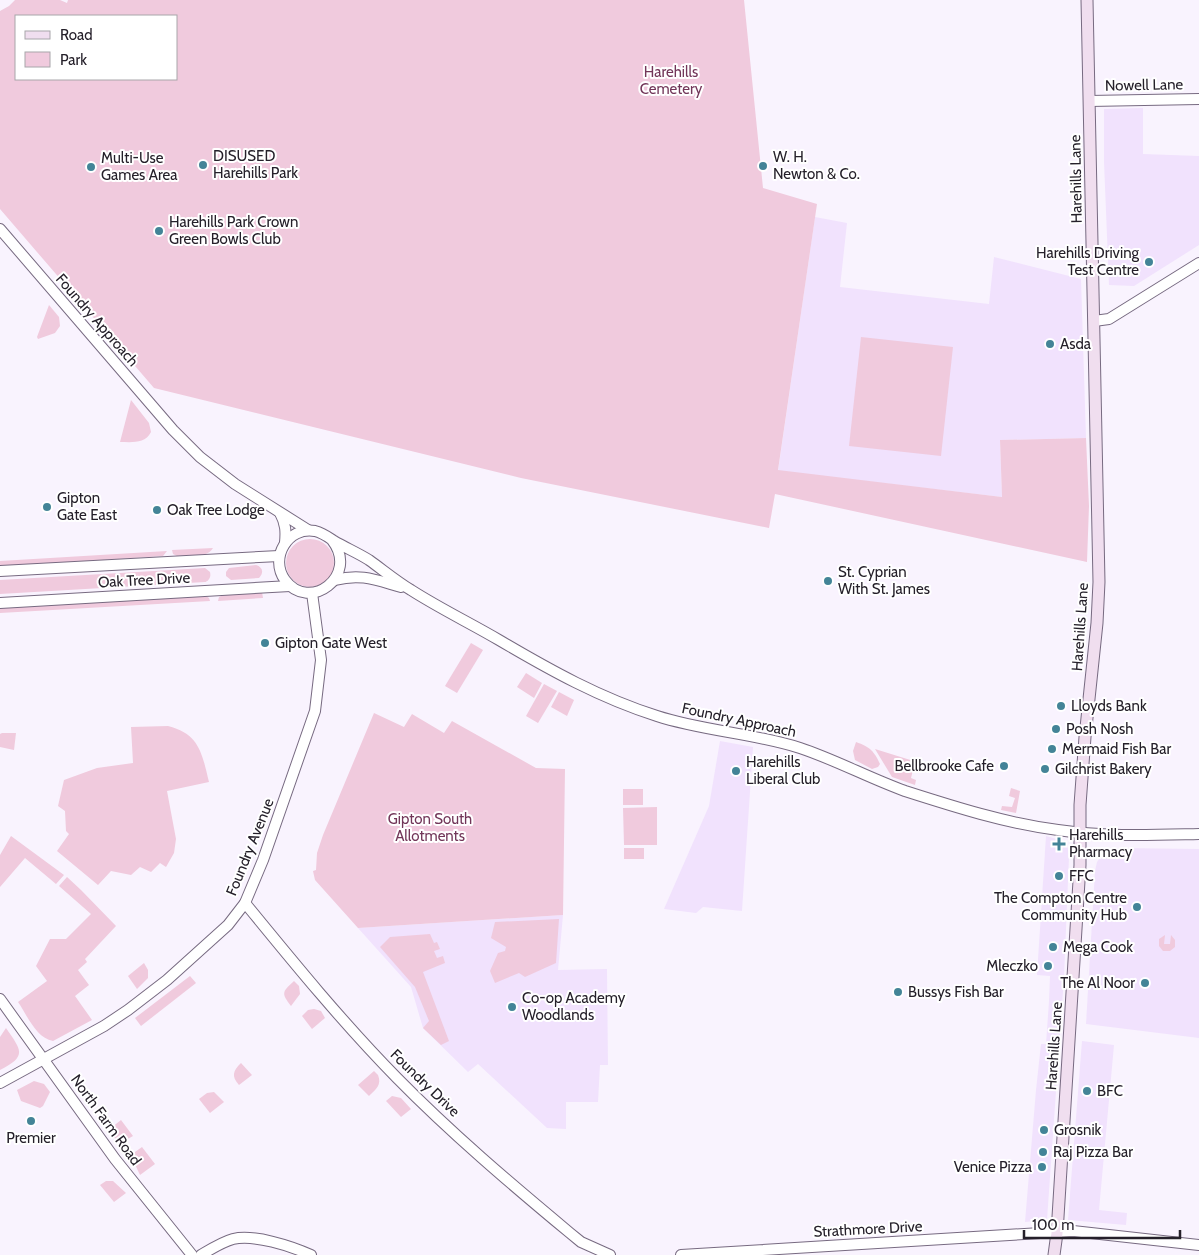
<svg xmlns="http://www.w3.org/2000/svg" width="1199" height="1255" viewBox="0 0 1199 1255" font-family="Cabin,sans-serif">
	<rect width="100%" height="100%" fill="#f9f3fe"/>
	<g fill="#f1e2fd">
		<polygon points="1143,108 1143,154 1199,156 1199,245 1134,286 1109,285 1104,162 1104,109"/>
		<polygon points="815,217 847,223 840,287 989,304 994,257 1081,279 1086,438 1000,440 1002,497 778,471"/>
		<polygon points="720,741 753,747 742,911 703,907 696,913 664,909 709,806"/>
		<polygon points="1046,836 1067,842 1069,857 1064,977 1047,1220 1025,1222 1036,1090 1041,1044 1046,1044 1049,1001 1050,976 1037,975"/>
		<polygon points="1117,848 1199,849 1199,1038 1086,1024 1095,871 1097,862 1102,855 1109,850"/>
		<polygon points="563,915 558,970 607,969 608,1065 600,1065 598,1102 566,1102 566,1129 547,1128 478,1064 468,1072 423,1028 411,987 358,928"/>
		<polygon points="1082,1041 1114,1045 1099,1210 1127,1213 1126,1225 1068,1220"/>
	</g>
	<g fill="#f0cadd" fill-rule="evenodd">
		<path d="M15 0H60L67 3 68 0H744L763 188 817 204 778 470 1002 497 1000 440 1086 438 1089 506 1087 562 775 494 769 528 521 478 154 388 0 209V11L9 6ZM16 16H176V79H16Z"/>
		<polygon points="49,305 59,317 60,326 55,333 38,339 37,337"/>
		<polygon points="861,337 953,347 941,456 849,446"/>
		<path d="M131 400 149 423 151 432C145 444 132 442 120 442Z"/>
		<circle cx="310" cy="563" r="24"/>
		<path d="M213 548C207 559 188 555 177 556L173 554 172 550Z"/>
		<polygon points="167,551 163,556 0,567 0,561"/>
		<path d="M256 565C263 567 264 573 259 578L231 580 226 576V572L229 568Z"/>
		<path d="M205 568 210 572C211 576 210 580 205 582L0 594V580Z"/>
		<polygon points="262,592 263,598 218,601 219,597 223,595"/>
		<polygon points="206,596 209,598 210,601 0,613 0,607"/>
		<polygon points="471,643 483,650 457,693 445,686"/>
		<polygon points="526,673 542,683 534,698 517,687"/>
		<polygon points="544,684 557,691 538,723 526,716"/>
		<polygon points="559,692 574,700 567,716 551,707"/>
		<polygon points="374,713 404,727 412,714 444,733 452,721 536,768 565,769 563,915 358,928 315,880 313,871 316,870 317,853 323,835"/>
		<path d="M168 726C200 734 202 754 209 782L167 791 176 839 174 853 166 867 160 863 151 872 140 867 131 875 111 871 98 885 57 851 69 834 66 831 65 811 58 806 64 780 97 768 133 763 131 727Z"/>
		<polygon points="2,733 16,733 14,750 0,747 0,734"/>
		<path d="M856 742C870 747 874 751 880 764L878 767 872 769 855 760 853 751Z"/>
		<polygon points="875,749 920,763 919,767 914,766 911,778 916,780 915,785 892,777"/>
		<polygon points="1011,788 1020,791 1016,813 1001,810 1002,806 1012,807 1015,798 1009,796"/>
		<rect x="623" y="789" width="20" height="16"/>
		<polygon points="657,807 657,845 624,845 623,808"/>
		<polygon points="11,836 64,875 56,884 25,858 0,887 0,855"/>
		<rect x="624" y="848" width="20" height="11"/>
		<path d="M67 877 81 890 116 926 85 959 87 962 78 970 89 985 75 996 92 1020 53 1041C36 1038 27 1015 18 1002L47 981 36 966 50 939H66L91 914 59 886Z"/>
		<polygon points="559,919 556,963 525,977 519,973 495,983 490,971 498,953 505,951 506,947 491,938 495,922"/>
		<polygon points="430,934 434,943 437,942 440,949 434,951 437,958 443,956 445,963 423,972 449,1041 441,1045 423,1028 429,1021 415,987 380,947 390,937"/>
		<polygon points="1165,935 1164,944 1170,944 1171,935 1175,940 1175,947 1170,951 1163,951 1159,946 1159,939"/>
		<polygon points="144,963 148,970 148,978 137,989 128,976"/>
		<polygon points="190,976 196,983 141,1026 135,1018"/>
		<path d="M294 981 299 986 300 994 291 1006C281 993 282 992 294 981Z"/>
		<polygon points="314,1009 321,1011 325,1018 312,1029 302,1016 308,1010"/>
		<path d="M6 1028C21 1050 28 1056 0 1070V1037Z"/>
		<path d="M241 1063 252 1075 239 1085C231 1076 233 1071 241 1063Z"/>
		<path d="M374 1071 378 1075C382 1085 376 1089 369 1096L358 1085Z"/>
		<polygon points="34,1081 44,1084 50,1092 43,1106 40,1108 21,1101 17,1090"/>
		<polygon points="214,1092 224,1102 210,1113 199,1099 207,1093"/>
		<polygon points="392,1096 401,1098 411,1109 401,1117 386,1101"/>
		<polygon points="121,1120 133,1136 126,1140 119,1141 106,1132"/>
		<polygon points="142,1147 155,1164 140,1175 132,1158 135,1152"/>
		<polygon points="113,1181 126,1193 114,1202 100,1185 106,1181"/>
	</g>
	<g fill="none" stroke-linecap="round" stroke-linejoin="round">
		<defs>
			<g id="tertiary">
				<polyline points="1089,101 1199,99"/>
				<polyline points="0,229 173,430 200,457 235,484 308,530"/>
				<polyline points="1094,321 1109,319 1199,263"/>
				<path d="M280 513C286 524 286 532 285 543"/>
				<path d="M332 540C360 576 309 613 285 580 269 558 288 526 315 531 323 533 328 537 334 541 346 548 358 553 369 560 383 570 396 581 411 590 439 608 470 623 499 640 550 670 600 698 657 716 703 731 753 733 800 748 836 760 869 778 905 791 955 807 1005 823 1058 830 1104 837 1152 835 1199 834"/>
				<polyline points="0,571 279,556"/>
				<path d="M335 580C361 573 376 580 401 587"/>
				<polyline points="0,603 290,586"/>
				<path d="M245 903C294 963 343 1023 397 1078 451 1133 511 1184 570 1233L581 1242 610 1255"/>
				<polyline points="0,999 115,1159 192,1255"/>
				<polyline points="0,1083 104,1026 128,1010 167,980 228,925 245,903 263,860 315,711 321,660 312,593"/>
				<path d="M201 1255C211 1249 222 1242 233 1239 254 1234 291 1246 311 1255"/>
				<polyline points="681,1255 1073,1231 1199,1245"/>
			</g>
			<polyline id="secondary" points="1054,1255 1057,1233 1080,865 1080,805 1085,737 1097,623 1099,582 1087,0"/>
		</defs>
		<use href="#tertiary" stroke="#776a81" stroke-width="12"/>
		<use href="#secondary" stroke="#776a81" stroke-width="13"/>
		<use href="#tertiary" stroke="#fff" stroke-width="10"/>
		<use href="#secondary" stroke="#f0deef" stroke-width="11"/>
	</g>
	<g fill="#438497" stroke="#fff" stroke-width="2">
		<circle cx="203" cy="165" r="5"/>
		<circle cx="763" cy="166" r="5"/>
		<circle cx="91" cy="167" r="5"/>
		<circle cx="159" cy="231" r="5"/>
		<circle cx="1149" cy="262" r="5"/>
		<circle cx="1050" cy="344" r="5"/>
		<circle cx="47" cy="507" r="5"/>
		<circle cx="157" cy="510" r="5"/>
		<circle cx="828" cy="581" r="5"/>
		<circle cx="265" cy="643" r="5"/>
		<circle cx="1061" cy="706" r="5"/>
		<circle cx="1056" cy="729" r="5"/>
		<circle cx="1052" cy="749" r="5"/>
		<circle cx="1004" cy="766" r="5"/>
		<circle cx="1045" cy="769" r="5"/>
		<circle cx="736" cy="771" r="5"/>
		<path d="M1056.5 836.5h5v5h5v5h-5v5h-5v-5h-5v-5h5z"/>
		<circle cx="1059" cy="876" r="5"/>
		<circle cx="1137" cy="907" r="5"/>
		<circle cx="1053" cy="947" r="5"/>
		<circle cx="1048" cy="966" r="5"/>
		<circle cx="1145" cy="983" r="5"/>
		<circle cx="898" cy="992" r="5"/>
		<circle cx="512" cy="1007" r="5"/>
		<circle cx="1087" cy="1091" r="5"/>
		<circle cx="31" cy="1121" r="5"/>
		<circle cx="1044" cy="1130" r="5"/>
		<circle cx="1043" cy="1152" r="5"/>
		<circle cx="1042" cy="1167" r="5"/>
	</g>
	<g text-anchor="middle" stroke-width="4" stroke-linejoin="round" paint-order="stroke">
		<g font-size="15" fill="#723659" stroke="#fff">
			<text x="671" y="77">Harehills<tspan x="671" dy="17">Cemetery</tspan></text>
			<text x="430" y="824">Gipton South<tspan x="430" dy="17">Allotments</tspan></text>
		</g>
		<g font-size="15" fill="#25202a" stroke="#fff">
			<text transform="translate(1144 85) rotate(-1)" y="5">Nowell Lane</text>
			<text transform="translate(1076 179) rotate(-91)" y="5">Harehills Lane</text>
			<text transform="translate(97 320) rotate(49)" y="5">Foundry Approach</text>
			<text transform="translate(144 580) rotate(-3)" y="5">Oak Tree Drive</text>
			<text transform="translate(1080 627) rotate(-86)" y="5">Harehills Lane</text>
			<text transform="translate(739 720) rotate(12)" y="5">Foundry Approach</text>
			<text transform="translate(250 847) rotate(-68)" y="5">Foundry Avenue</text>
			<text transform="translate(1054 1046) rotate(-86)" y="5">Harehills Lane</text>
			<text transform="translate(425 1083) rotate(44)" y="5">Foundry Drive</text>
			<text transform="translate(106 1120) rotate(54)" y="5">North Farm Road</text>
			<text transform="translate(868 1229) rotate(-3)" y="5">Strathmore Drive</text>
		</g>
		<g font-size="15" fill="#25202a" stroke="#fff" text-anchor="start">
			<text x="213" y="161">DISUSED<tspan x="213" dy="17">Harehills Park</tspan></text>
			<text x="773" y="162">W. H.<tspan x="773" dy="17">Newton &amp; Co.</tspan></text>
			<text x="101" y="163">Multi-Use<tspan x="101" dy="17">Games Area</tspan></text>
			<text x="169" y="227">Harehills Park Crown<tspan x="169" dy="17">Green Bowls Club</tspan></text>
			<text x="1139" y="258" text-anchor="end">Harehills Driving<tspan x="1139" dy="17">Test Centre</tspan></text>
			<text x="1060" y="349">Asda</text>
			<text x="57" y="503">Gipton<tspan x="57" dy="17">Gate East</tspan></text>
			<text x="167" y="515">Oak Tree Lodge</text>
			<text x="838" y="577">St. Cyprian<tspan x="838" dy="17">With St. James</tspan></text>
			<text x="275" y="648">Gipton Gate West</text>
			<text x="1071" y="711">Lloyds Bank</text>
			<text x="1066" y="734">Posh Nosh</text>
			<text x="1062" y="754">Mermaid Fish Bar</text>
			<text x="746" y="767">Harehills<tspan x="746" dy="17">Liberal Club</tspan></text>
			<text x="994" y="771" text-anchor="end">Bellbrooke Cafe</text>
			<text x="1055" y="774">Gilchrist Bakery</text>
			<text x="1069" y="840">Harehills<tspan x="1069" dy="17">Pharmacy</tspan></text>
			<text x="1069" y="881">FFC</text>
			<text x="1127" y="903" text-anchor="end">The Compton Centre<tspan x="1127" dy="17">Community Hub</tspan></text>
			<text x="1063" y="952">Mega Cook</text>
			<text x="1038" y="971" text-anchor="end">Mleczko</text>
			<text x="1135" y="988" text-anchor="end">The Al Noor</text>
			<text x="908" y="997">Bussys Fish Bar</text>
			<text x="522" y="1003">Co-op Academy<tspan x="522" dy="17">Woodlands</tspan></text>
			<text x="1097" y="1096">BFC</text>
			<text x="1054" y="1135">Grosnik</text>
			<text x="31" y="1143" text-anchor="middle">Premier</text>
			<text x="1053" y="1157">Raj Pizza Bar</text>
			<text x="1032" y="1172" text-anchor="end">Venice Pizza</text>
		</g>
	</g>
	<rect x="15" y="15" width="162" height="65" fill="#ffffff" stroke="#a8a6aa"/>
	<rect x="25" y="31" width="25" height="8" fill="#f0deef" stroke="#a8a6aa"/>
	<text x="60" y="40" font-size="15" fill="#25202a">Road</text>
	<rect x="25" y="52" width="25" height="15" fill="#f0cadd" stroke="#a8a6aa"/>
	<text x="60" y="65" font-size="15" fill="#25202a">Park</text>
	<path d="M1024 1230v8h156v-8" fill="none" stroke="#25202a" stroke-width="2.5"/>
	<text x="1032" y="1230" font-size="15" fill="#25202a" stroke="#ffffff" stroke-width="4" paint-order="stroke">100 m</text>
</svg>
